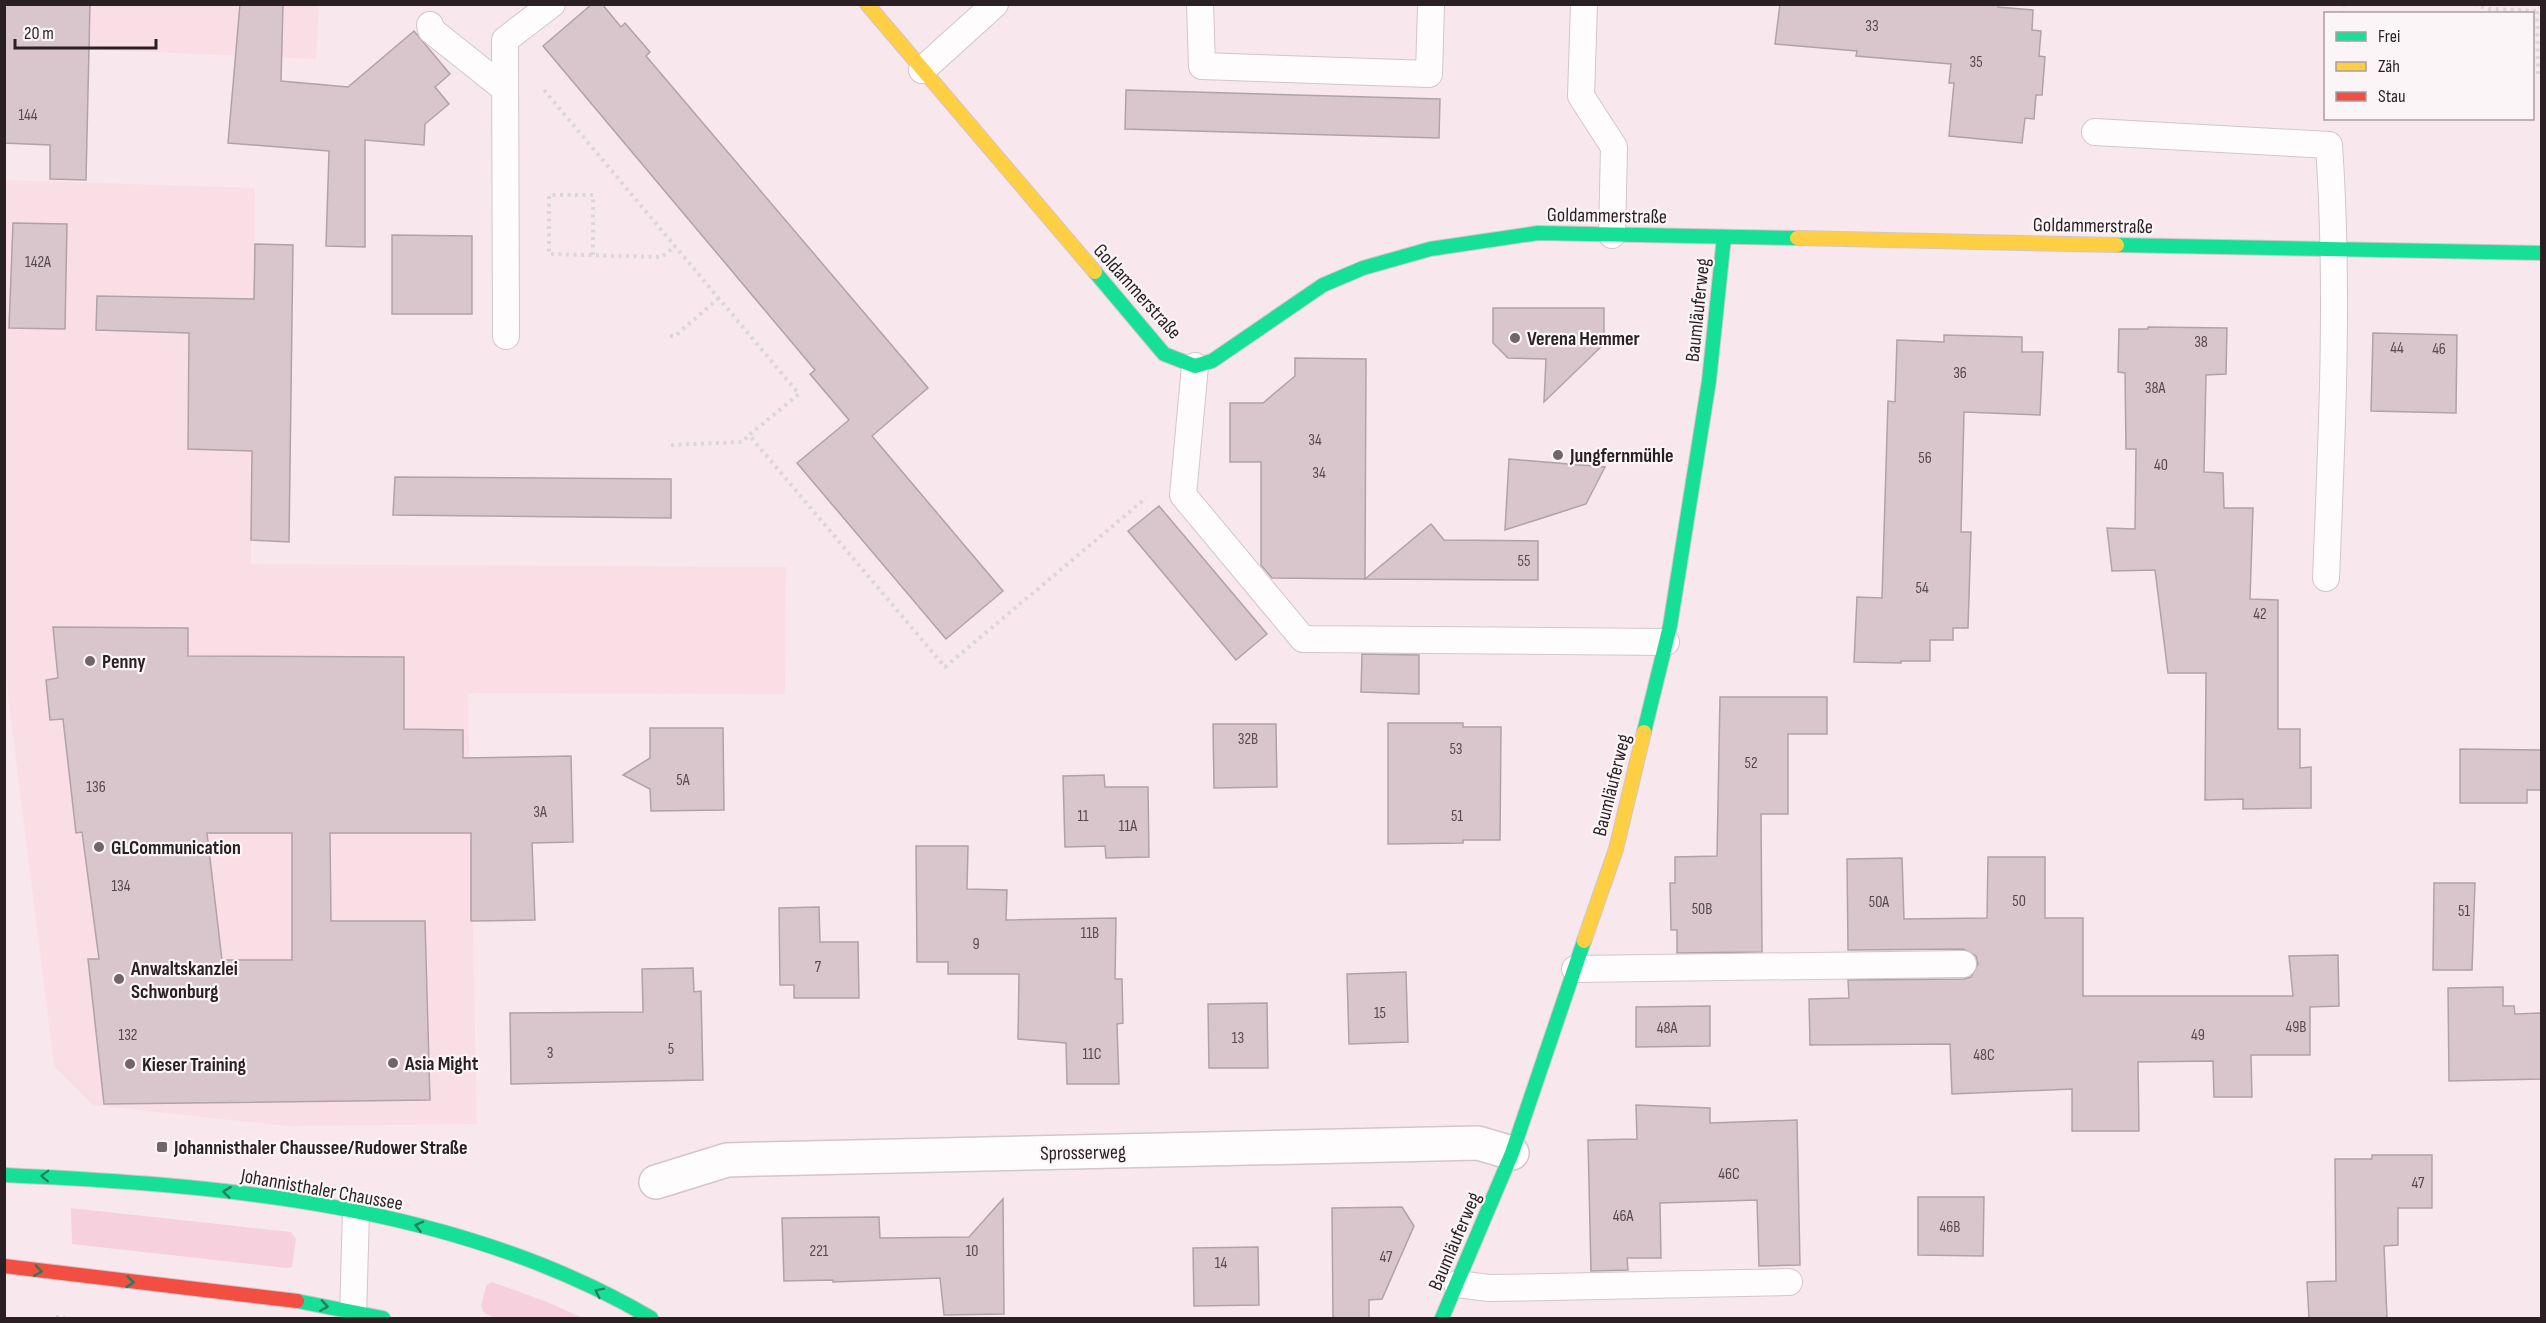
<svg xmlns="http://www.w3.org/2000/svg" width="2546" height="1323" viewBox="0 0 2546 1323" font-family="'Sofia Sans Condensed',sans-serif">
	<rect width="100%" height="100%" fill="#f8e8ed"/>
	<g fill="#fadee6">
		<polygon points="5,5 319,5 316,59 5,46"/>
		<polygon points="4,180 255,188 251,564 786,567 785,694 468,693 477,1124 287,1126 93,1105 54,1066 4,662"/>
	</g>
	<g fill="#f6d0dc">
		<polygon points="71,1208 291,1232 296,1239 292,1267 287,1268 72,1244"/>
		<polygon points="492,1282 547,1302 583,1318 496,1318 484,1313 481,1306 486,1286"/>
	</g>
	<g fill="#d8c6cc" stroke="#afa3a7" stroke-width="1.5" fill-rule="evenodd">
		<polygon points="4,4 90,4 86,180 50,179 50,145 4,143"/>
		<polygon points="240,4 283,4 281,81 348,87 414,31 450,74 435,87 449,104 425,124 424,145 365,140 365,247 326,246 329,151 228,143"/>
		<polygon points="592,4 602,4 621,27 625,23 650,52 646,56 928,388 872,436 1003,591 946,639 797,463 849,420 810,374 815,370 543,46"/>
		<polygon points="1780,4 1998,4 1998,7 2033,10 2032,30 2041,31 2039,56 2045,57 2042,95 2036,95 2034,119 2025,118 2022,143 1949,136 1954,83 1949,83 1951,64 1856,56 1857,51 1775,44"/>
		<polygon points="1126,90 1440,99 1439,138 1125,129"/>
		<polygon points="13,223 67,224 65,329 9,328"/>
		<polygon points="392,235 472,236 472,314 392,314"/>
		<polygon points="255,244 293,245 289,542 251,540 252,451 188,449 189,333 96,330 97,296 254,299"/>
		<polygon points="1493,308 1604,308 1604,344 1544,402 1546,359 1508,358 1493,343"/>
		<polygon points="2148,327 2227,328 2226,374 2206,375 2204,472 2223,473 2224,508 2253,508 2250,599 2278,600 2278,729 2300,729 2300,768 2311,767 2311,808 2243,809 2243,799 2205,800 2206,673 2168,673 2155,570 2112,571 2107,528 2135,529 2136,449 2126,449 2125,373 2118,372 2119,329 2148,329"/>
		<polygon points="2373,333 2457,335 2456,413 2371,411"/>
		<polygon points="1944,335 2022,337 2022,352 2043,352 2040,415 1964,412 1961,532 1971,532 1968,628 1953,628 1953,640 1930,640 1930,661 1901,661 1901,663 1854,662 1857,597 1882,598 1888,401 1895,402 1897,340 1944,342"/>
		<polygon points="1295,358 1366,359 1365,579 1272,578 1261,565 1261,462 1230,462 1230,403 1263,403 1295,376"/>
		<polygon points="1509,459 1605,467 1586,504 1505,530"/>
		<polygon points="395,477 671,479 671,518 393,515"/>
		<polygon points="1159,506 1267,634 1236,660 1128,531"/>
		<polygon points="1431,524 1444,540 1538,541 1538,580 1365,579"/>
		<path d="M53 627 188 628V656L404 657V729L463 730V758L571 756 573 842 532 843 535 920 471 921V833H330L331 921H425L430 1100 104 1104 88 959H99L82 832 76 833 63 719 50 720 46 680 58 678ZM207 833H292V960H222Z"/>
		<polygon points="1362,654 1419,655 1419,694 1361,692"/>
		<polygon points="1720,697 1827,697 1827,734 1788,734 1788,814 1761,814 1762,952 1677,953 1677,930 1671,930 1670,883 1675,883 1675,857 1717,856"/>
		<polygon points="1388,723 1463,723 1463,727 1501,727 1500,840 1463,840 1463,843 1388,844"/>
		<polygon points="1213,724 1276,724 1277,787 1214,788"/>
		<polygon points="650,728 723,728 724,810 651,811 650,789 623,775 650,758"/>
		<polygon points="2460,749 2541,750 2541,790 2527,790 2527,803 2460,803"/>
		<polygon points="1104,775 1105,787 1148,787 1149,857 1106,858 1105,846 1065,847 1063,776"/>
		<polygon points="916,846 968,846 967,889 1007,890 1006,920 1116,918 1115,979 1122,979 1123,1023 1117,1024 1119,1084 1067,1084 1066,1043 1018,1039 1019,974 948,974 948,962 917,962"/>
		<polygon points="1988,857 2045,857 2045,918 2083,918 2083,996 2293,996 2289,956 2338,955 2339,1006 2310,1007 2310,1055 2251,1055 2252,1097 2214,1097 2213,1061 2138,1062 2139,1131 2072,1131 2072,1089 1952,1094 1950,1044 1810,1045 1809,999 1849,998 1848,980 1964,979 1971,977 1978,964 1976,956 1963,949 1848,950 1847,859 1902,858 1904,919 1987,918"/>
		<polygon points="2434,883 2475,883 2472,970 2433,970"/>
		<polygon points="819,907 820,942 858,942 859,998 794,998 794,985 780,985 779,908"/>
		<polygon points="693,968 694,992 701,991 703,1080 511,1084 510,1013 643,1012 642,969"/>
		<polygon points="1406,972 1408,1042 1349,1044 1347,974"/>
		<polygon points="2503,987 2503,1006 2514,1006 2515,1014 2541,1013 2541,1079 2449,1081 2448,988"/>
		<polygon points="1267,1003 1268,1068 1209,1068 1208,1004"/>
		<polygon points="1710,1006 1710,1046 1636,1047 1636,1007"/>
		<polygon points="1636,1105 1710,1108 1710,1123 1797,1120 1800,1265 1759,1266 1757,1200 1660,1203 1661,1258 1627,1258 1628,1270 1591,1271 1588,1140 1637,1139"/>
		<polygon points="2372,1155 2432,1155 2432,1208 2398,1208 2398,1245 2384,1246 2387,1318 2309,1318 2307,1282 2336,1281 2335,1159 2372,1159"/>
		<polygon points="1918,1197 1984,1197 1983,1256 1918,1255"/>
		<polygon points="1003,1199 1004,1314 944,1315 940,1278 833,1282 833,1280 784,1281 782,1218 879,1217 880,1238 969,1237"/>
		<polygon points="1402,1207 1414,1226 1382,1299 1369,1300 1369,1318 1333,1318 1332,1208"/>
		<polygon points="1258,1247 1259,1305 1194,1306 1193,1248"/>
	</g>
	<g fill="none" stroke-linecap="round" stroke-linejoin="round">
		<defs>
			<g id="lane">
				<polyline points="1200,4 1202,66 1429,74 1431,4"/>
				<polyline points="1584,4 1581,96 1614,147 1612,235"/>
				<polyline points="430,25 431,30 505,89"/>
				<polyline points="922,70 995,4"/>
				<path d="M2095 132 2329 145C2339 289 2332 434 2326 578"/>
				<polyline points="506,336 505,40 552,4"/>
				<polyline points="1195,366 1183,495 1303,639 1666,642"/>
				<polyline points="1575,969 1963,964"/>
				<polyline points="1457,1284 1489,1288 1550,1287 1789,1282"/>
				<polyline points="353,1318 356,1211"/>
			</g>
			<polyline id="street" points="656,1182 727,1160 759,1159 1478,1143 1512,1153"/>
			<g id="fast">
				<polyline points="2117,245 2542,253"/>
				<polyline points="1095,272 1164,354 1195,366 1212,361 1323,285 1363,268 1430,249 1538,233 1797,238"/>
				<polyline points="1644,732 1670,626 1709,381 1724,237"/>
				<path d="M4 1175C223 1185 457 1204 651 1318"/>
				<polyline points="297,1301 383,1318"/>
				<polyline points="1442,1318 1512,1153 1584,941"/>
			</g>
			<g id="slow">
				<polyline points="867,4 1095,272"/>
				<polyline points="1797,238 2117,245"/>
				<polyline points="1584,941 1616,849 1644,732"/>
			</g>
			<polyline id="jam" points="4,1266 297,1301"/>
		</defs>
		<use href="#lane" stroke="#d2c6ca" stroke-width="28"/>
		<use href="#street" stroke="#d2c6ca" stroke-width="36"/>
		<use href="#fast" stroke="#d2c6ca" stroke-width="16"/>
		<use href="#slow" stroke="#d2c6ca" stroke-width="16"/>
		<use href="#jam" stroke="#d2c6ca" stroke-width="16"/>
		<g stroke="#dbd6d8" stroke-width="4" stroke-dasharray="3 4.5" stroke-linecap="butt">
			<polyline points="2474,4 2490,9 2542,11"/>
			<polyline points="2537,11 2538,76"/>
			<polyline points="2342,14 2343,4"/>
			<polyline points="544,90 799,394 749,435 945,667 1146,498"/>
			<polyline points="593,255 593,195 549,195 549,254 662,257 675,246"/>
			<polyline points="670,336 675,336 719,298"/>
			<polyline points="671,445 742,442 749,435"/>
			<polyline points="56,1317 65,1318"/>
		</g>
		<use href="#lane" stroke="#fefcfc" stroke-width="26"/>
		<use href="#street" stroke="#fefcfc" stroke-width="33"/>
		<use href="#fast" stroke="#16e098" stroke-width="14"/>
		<use href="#slow" stroke="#ffcf43" stroke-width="14"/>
		<use href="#jam" stroke="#f24e42" stroke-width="14"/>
	</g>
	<defs><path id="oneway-chevron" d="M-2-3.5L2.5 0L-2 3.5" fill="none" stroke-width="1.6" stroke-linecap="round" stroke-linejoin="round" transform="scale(1.5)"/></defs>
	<g stroke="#20805d">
		<use href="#oneway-chevron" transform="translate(45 1176) rotate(-178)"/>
		<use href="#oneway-chevron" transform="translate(227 1192) rotate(-173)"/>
		<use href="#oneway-chevron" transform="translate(419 1226) rotate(-166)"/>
		<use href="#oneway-chevron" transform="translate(38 1271) rotate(8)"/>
		<use href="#oneway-chevron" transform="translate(130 1282) rotate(6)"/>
		<use href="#oneway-chevron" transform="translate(599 1292) rotate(-154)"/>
		<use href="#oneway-chevron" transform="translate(324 1306) rotate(9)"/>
	</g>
	<g fill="#726569" stroke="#fbf5f7" stroke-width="2">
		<circle cx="1515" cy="338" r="6"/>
		<circle cx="1558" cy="455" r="6"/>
		<circle cx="90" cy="661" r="6"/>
		<circle cx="99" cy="847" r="6"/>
		<circle cx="119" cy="979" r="6"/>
		<circle cx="393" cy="1063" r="6"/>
		<circle cx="130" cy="1064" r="6"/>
		<rect x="156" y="1141" width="12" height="12" rx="3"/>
	</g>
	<g text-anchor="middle" stroke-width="4.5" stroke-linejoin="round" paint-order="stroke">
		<g font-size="16" fill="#56494c">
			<text x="1872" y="31">33</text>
			<text x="1976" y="67">35</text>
			<text x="28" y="120">144</text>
			<text x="38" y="267">142A</text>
			<text x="2201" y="347">38</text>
			<text x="2397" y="353">44</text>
			<text x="2439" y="354">46</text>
			<text x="1960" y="378">36</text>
			<text x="2155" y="393">38A</text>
			<text x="1315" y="445">34</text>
			<text x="1925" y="463">56</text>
			<text x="2161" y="470">40</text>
			<text x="1319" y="478">34</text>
			<text x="1524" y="566">55</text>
			<text x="1922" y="593">54</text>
			<text x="2260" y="619">42</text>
			<text x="1248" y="744">32B</text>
			<text x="1456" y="754">53</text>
			<text x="1751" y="768">52</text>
			<text x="683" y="785">5A</text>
			<text x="96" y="792">136</text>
			<text x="540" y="817">3A</text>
			<text x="1083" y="821">11</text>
			<text x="1457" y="821">51</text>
			<text x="1128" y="831">11A</text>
			<text x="121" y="891">134</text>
			<text x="2019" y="906">50</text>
			<text x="1879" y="907">50A</text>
			<text x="1702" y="914">50B</text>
			<text x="2464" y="916">51</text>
			<text x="1090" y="938">11B</text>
			<text x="976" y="949">9</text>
			<text x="818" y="972">7</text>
			<text x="1380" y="1018">15</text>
			<text x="2296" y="1032">49B</text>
			<text x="1667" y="1033">48A</text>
			<text x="128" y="1040">132</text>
			<text x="2198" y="1040">49</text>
			<text x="1238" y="1043">13</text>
			<text x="671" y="1054">5</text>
			<text x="550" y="1058">3</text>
			<text x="1092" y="1059">11C</text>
			<text x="1984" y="1060">48C</text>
			<text x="1729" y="1179">46C</text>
			<text x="2418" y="1188">47</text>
			<text x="1623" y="1221">46A</text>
			<text x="1950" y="1232">46B</text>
			<text x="819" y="1256">221</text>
			<text x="972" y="1256">10</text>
			<text x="1386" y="1262">47</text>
			<text x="1221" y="1268">14</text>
		</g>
		<g font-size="20" fill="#2a1f22" stroke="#fbf5f7">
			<text transform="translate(1607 215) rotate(1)" y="7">Goldammerstraße</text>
			<text transform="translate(2093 225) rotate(1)" y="7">Goldammerstraße</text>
			<text transform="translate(1138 291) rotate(48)" y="7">Goldammerstraße</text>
			<text transform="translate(1697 310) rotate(-84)" y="7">Baumläuferweg</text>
			<text transform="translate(1611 785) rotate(-76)" y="7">Baumläuferweg</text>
			<text transform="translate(1083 1152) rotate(-1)" y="7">Sprosserweg</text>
			<text transform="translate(322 1189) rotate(10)" y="7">Johannisthaler Chaussee</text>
			<text transform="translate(1454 1241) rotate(-67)" y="7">Baumläuferweg</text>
		</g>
		<g font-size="20" font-weight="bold" fill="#2a1f22" stroke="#fbf5f7" text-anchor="start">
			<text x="1527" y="345">Verena Hemmer</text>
			<text x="1570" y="462">Jungfernmühle</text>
			<text x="102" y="668">Penny</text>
			<text x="111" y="854">GLCommunication</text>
			<text x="131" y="975">Anwaltskanzlei<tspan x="131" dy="23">Schwonburg</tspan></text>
			<text x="405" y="1070">Asia Might</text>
			<text x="142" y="1071">Kieser Training</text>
			<text x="174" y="1154">Johannisthaler Chaussee/Rudower Straße</text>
		</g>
	</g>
	<rect width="2546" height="1323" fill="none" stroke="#2a1f22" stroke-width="12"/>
	<rect x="2324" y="12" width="210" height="108" fill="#fbf5f7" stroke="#a79fa2" stroke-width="1.5"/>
	<rect x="2336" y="32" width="30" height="9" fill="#16e098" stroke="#a79fa2" stroke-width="1.5"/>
	<text x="2378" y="42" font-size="18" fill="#2a1f22">Frei</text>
	<rect x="2336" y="62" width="30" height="9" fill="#ffcf43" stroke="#a79fa2" stroke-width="1.5"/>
	<text x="2378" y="72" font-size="18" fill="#2a1f22">Zäh</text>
	<rect x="2336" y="92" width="30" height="9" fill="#f24e42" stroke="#a79fa2" stroke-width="1.5"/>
	<text x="2378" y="102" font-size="18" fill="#2a1f22">Stau</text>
	<path d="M15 39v9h141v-9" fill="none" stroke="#2a1f22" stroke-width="3"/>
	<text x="24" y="39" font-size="18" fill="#2a1f22" stroke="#fbf5f7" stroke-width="4.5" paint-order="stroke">20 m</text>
</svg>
